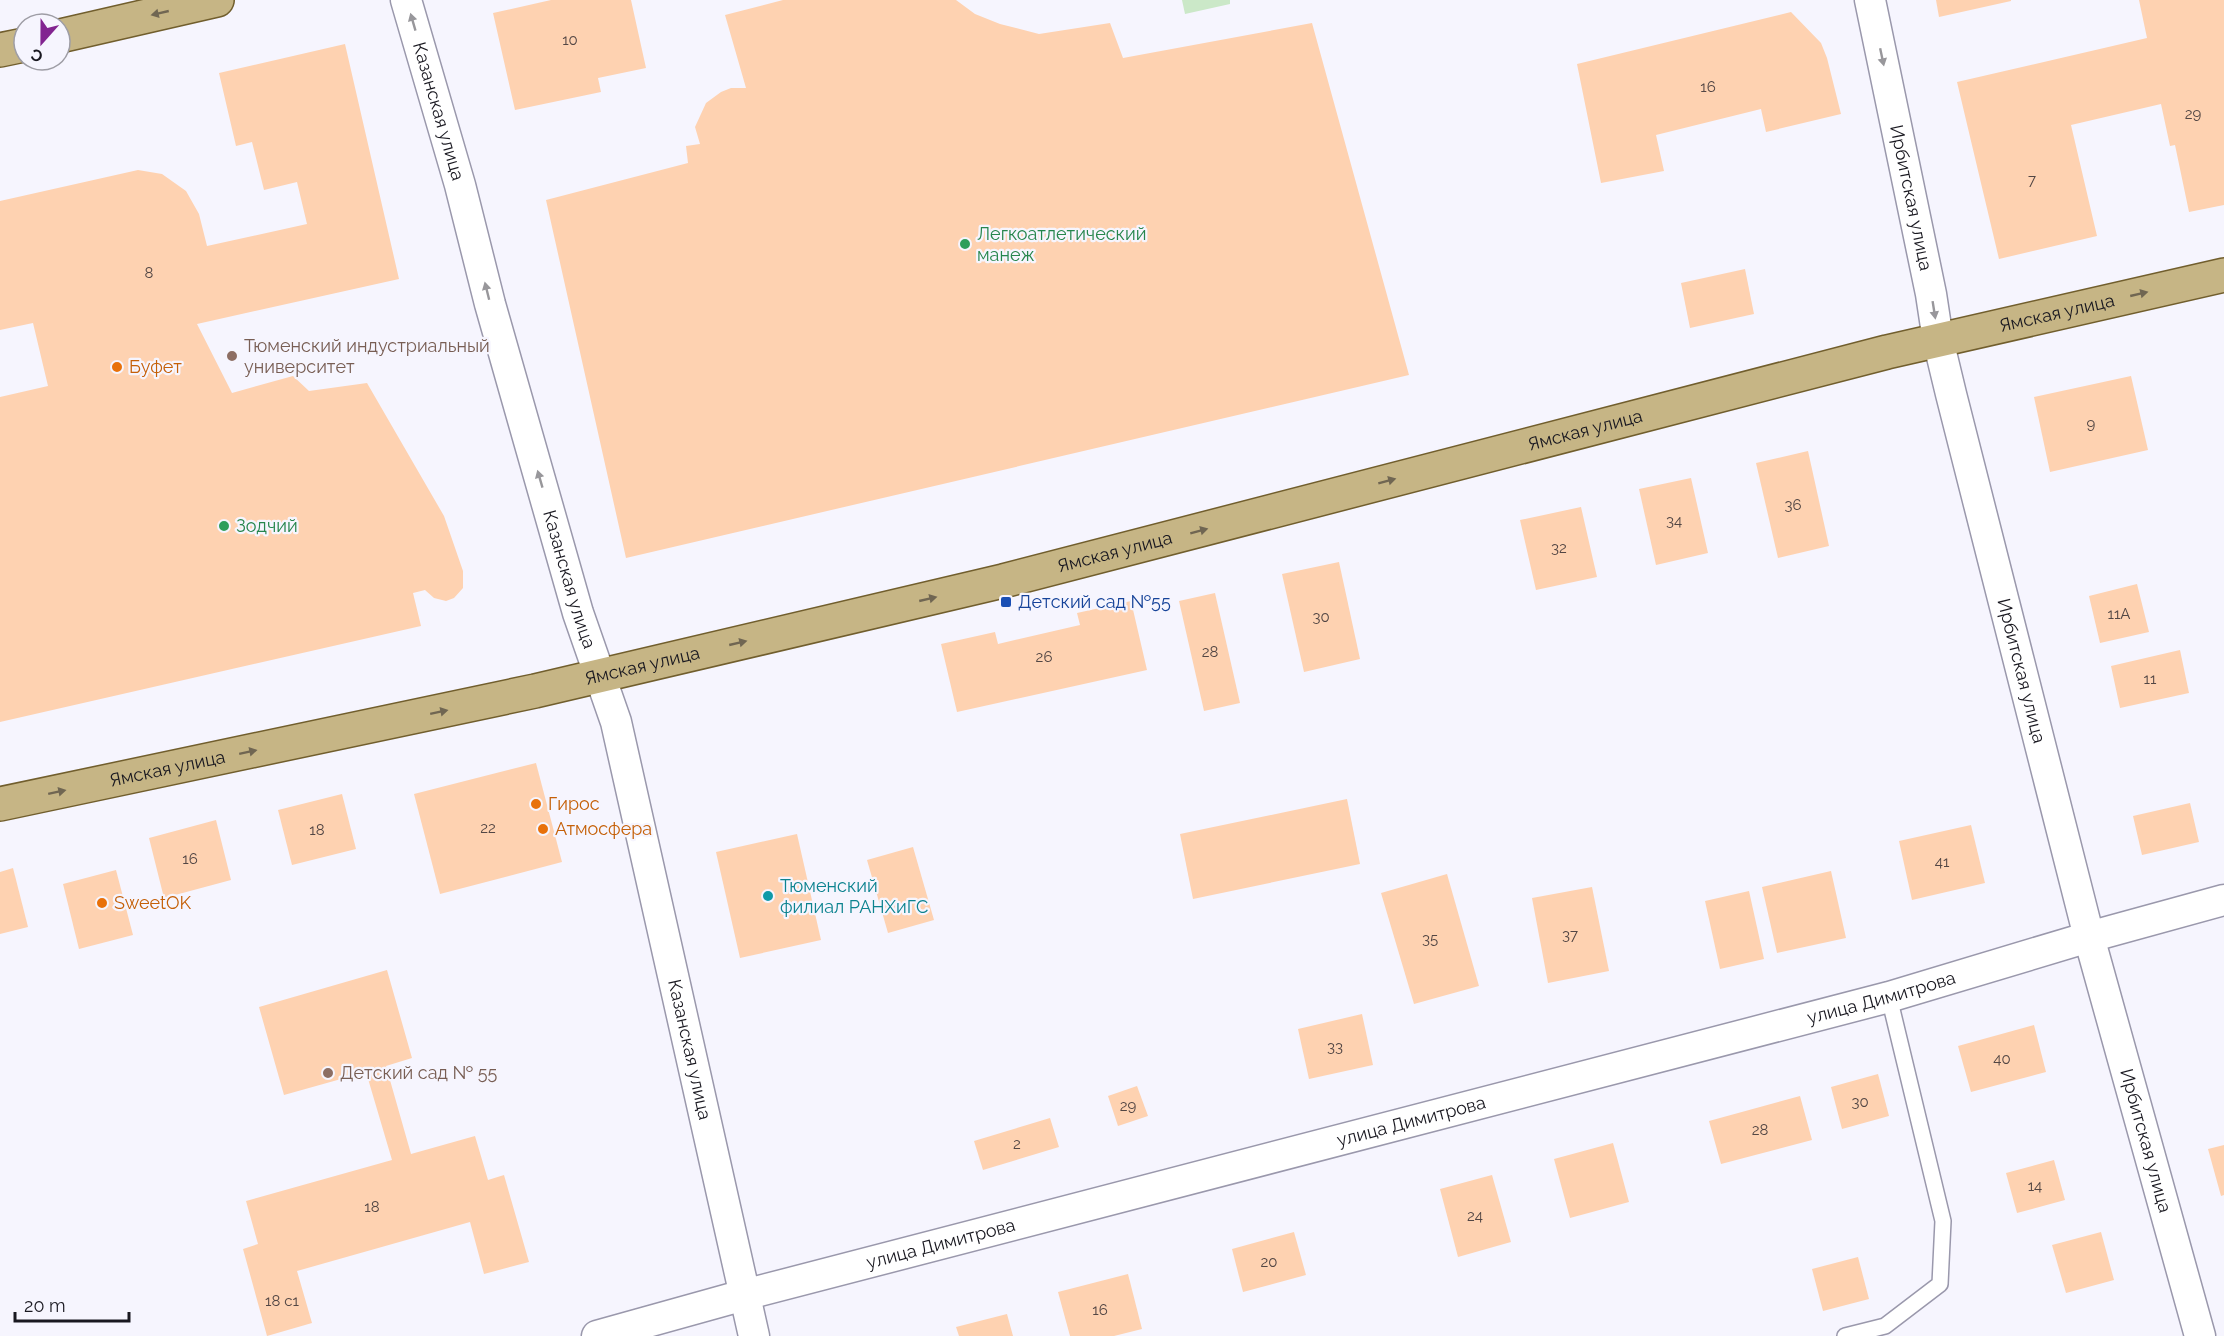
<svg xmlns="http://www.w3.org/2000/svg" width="2224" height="1336" viewBox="0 0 2224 1336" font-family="Raleway,sans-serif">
	<rect width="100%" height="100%" fill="#f6f5fe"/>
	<polygon fill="#cbe8c8" points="1182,0 1230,0 1230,4 1185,14"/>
	<g fill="#fed2b1">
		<polygon points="551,0 631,0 646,68 598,78 601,92 515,110 493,13"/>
		<polygon points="783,0 956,0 975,14 1000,24 1039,34 1110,23 1123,58 1312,23 1409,375 626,558 546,200 688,163 686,146 700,144 695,127 706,103 721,92 731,88 746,88 725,15"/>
		<polygon points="1936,0 2011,0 2011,1 1939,17"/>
		<polygon points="2139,0 2224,0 2224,205 2189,212 2175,145 2170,146 2161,104 2071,125 2097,236 1999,259 1957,82 2147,38"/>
		<polygon points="1791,12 1821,43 1827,58 1841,114 1766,132 1761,109 1656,135 1664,171 1601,183 1577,64"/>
		<polygon points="345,44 399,279 197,324 232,393 293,376 309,391 367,383 444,516 463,571 463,588 454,598 446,601 434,598 425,590 413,593 421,626 0,722 0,397 48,386 33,323 0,330 0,201 138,170 162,174 186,191 199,214 207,246 307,224 297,182 264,190 252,142 236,146 219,73"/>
		<polygon points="1745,269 1754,314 1690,328 1681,283"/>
		<polygon points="2131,376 2148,450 2050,472 2034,397"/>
		<polygon points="1808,451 1829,546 1778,558 1756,463"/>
		<polygon points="1691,478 1708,553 1656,565 1639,489"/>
		<polygon points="1581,507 1597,577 1536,590 1520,520"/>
		<polygon points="1339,562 1360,659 1304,672 1282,574"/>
		<polygon points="2137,584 2149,632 2100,643 2089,596"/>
		<polygon points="1215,593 1240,703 1204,711 1179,601"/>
		<polygon points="1131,601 1147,670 957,712 941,644 995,632 998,644 1080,625 1077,613"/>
		<polygon points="2180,650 2189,693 2120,708 2111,666"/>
		<polygon points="536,763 562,862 440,894 414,794"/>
		<polygon points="342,794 356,849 292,865 278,810"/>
		<polygon points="1347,799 1360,864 1193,899 1180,834"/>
		<polygon points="2190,803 2199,842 2142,855 2133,816"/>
		<polygon points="216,820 231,880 164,898 149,838"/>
		<polygon points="1971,825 1985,883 1912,900 1899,841"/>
		<polygon points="797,834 821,940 740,958 716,852"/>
		<polygon points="913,847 934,920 888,933 867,860"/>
		<polygon points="13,868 28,927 0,934 0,872"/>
		<polygon points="116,870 133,935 79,949 63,884"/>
		<polygon points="1831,871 1846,938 1777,953 1762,887"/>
		<polygon points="1447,874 1479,986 1414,1004 1381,893"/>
		<polygon points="1592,887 1609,971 1548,983 1532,898"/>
		<polygon points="1749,891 1764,959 1720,969 1705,901"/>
		<polygon points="387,970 412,1058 386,1066 411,1154 475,1136 488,1180 504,1175 529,1262 484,1274 470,1222 297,1271 312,1323 267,1336 243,1249 258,1244 246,1201 392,1160 366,1072 284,1095 259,1007"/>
		<polygon points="1362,1014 1373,1065 1309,1079 1298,1029"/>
		<polygon points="2034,1025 2046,1072 1971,1092 1958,1046"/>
		<polygon points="1878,1074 1889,1116 1842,1129 1831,1087"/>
		<polygon points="1137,1086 1148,1116 1118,1126 1108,1096"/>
		<polygon points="1800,1096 1812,1140 1721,1164 1709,1121"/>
		<polygon points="1050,1118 1059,1147 983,1170 974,1141"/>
		<polygon points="1613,1143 1629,1202 1570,1218 1554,1159"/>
		<polygon points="2224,1145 2224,1195 2221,1196 2208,1149"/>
		<polygon points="2054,1160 2065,1200 2017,1213 2006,1173"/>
		<polygon points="1492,1175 1511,1242 1458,1257 1440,1189"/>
		<polygon points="1294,1232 1306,1275 1243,1292 1232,1249"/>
		<polygon points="2101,1232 2114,1280 2066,1293 2052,1245"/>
		<polygon points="1858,1257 1869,1299 1823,1311 1812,1269"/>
		<polygon points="1128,1274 1142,1329 1114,1336 1070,1336 1058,1292"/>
		<polygon points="1007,1314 1013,1336 959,1336 956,1327"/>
	</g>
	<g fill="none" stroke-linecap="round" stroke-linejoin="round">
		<defs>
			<polyline id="service" points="1845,1336 1885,1326 1940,1284 1943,1221 1889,997"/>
			<g id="minor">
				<path id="s1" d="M406 0 460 185 490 304 578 613 616 722 754 1336"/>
				<path id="s2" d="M1870 0 1931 294 1938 340 1951 394 2089 937 2200 1336"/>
				<path id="s3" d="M597 1336 744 1295 1889 997 2089 937 2224 900"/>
			</g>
			<g id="primary">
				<polyline points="60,36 217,0"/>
				<polyline points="0,50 24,45"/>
				<path id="s4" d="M0 804 535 691 1003 581 1887 352 2224 275"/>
			</g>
		</defs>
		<use href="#service" stroke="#9a98ac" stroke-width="18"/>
		<use href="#minor" stroke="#9a98ac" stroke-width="33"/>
		<use href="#primary" stroke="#715e2d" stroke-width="36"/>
		<use href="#service" stroke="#fff" stroke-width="15"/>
		<use href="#minor" stroke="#fff" stroke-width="30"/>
		<use href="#primary" stroke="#c6b585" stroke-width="33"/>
	</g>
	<defs><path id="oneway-solid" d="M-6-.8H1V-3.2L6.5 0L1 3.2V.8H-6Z" transform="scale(1.5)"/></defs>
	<g fill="#706652">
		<use href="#oneway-solid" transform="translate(160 13) rotate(167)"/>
		<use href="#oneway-solid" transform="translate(2139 294) rotate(-13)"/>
		<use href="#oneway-solid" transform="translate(1387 481) rotate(-15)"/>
		<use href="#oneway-solid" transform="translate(1199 531) rotate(-15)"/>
		<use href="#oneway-solid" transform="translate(928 599) rotate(-13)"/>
		<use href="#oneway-solid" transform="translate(738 643) rotate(-13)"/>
		<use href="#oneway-solid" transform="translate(439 712) rotate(-12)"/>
		<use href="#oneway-solid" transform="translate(248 752) rotate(-12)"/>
		<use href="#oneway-solid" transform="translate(57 792) rotate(-12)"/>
	</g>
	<g fill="#98979b">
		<use href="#oneway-solid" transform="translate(413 22) rotate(-106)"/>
		<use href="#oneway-solid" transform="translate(1882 57) rotate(78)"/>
		<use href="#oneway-solid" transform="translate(487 291) rotate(-104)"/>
		<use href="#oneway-solid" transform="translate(1934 310) rotate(81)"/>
		<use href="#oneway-solid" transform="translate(540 479) rotate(-106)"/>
	</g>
	<g fill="#2e9e5b" stroke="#f6f5fe" stroke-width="2">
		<circle cx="965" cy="244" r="6"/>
		<circle cx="224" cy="526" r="6"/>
	</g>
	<g fill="#8d6e63" stroke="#f6f5fe" stroke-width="2">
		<circle cx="232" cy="356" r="6"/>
		<circle cx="328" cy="1073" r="6"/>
	</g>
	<g fill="#e8710a" stroke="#f6f5fe" stroke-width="2">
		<circle cx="117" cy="367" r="6"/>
		<circle cx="536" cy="804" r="6"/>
		<circle cx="543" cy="829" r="6"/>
		<circle cx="102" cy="903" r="6"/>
	</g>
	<rect fill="#1a4fb4" stroke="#f6f5fe" stroke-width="2" x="1000" y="596" width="12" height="12" rx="3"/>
	<circle fill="#0f9aa8" stroke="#f6f5fe" stroke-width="2" cx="768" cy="896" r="6"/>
	<g text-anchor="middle" stroke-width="4.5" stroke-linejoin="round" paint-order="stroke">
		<g font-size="15" fill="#524644">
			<text x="570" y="45">10</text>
			<text x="1708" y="92">16</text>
			<text x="2193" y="119">29</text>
			<text x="2032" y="185">7</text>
			<text x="149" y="278">8</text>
			<text x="2091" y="429">9</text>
			<text x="1793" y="510">36</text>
			<text x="1674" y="526">34</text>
			<text x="1559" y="553">32</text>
			<text x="2119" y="619">11А</text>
			<text x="1321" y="622">30</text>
			<text x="1210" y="657">28</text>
			<text x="1044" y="662">26</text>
			<text x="2150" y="684">11</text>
			<text x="488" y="833">22</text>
			<text x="317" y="835">18</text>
			<text x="190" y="864">16</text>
			<text x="1942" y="867">41</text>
			<text x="1570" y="940">37</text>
			<text x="1430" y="944">35</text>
			<text x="1335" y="1052">33</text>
			<text x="2002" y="1064">40</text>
			<text x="1860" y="1107">30</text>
			<text x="1128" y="1111">29</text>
			<text x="1760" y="1135">28</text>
			<text x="1017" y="1149">2</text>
			<text x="2035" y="1191">14</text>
			<text x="372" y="1212">18</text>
			<text x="1475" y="1221">24</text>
			<text x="1269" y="1267">20</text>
			<text x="282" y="1306">18 с1</text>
			<text x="1100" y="1315">16</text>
		</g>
		<g font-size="18" fill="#191820" stroke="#f6f5fe">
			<text dy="6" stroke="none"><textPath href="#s1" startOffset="116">Казанская улица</textPath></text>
			<text dy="6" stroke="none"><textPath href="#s2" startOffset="202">Ирбитская улица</textPath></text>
			<text dy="6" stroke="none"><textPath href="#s4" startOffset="2115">Ямская улица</textPath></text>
			<text dy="6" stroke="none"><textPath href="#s4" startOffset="1629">Ямская улица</textPath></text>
			<text dy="6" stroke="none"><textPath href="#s4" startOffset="1143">Ямская улица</textPath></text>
			<text dy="6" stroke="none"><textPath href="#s1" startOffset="602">Казанская улица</textPath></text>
			<text dy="6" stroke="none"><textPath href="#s4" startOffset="657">Ямская улица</textPath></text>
			<text dy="6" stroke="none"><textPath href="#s2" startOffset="688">Ирбитская улица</textPath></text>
			<text dy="6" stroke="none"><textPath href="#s4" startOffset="171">Ямская улица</textPath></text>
			<text dy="6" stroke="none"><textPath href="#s3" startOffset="1328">улица Димитрова</textPath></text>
			<text dy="6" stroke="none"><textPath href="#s1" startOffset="1088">Казанская улица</textPath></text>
			<text dy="6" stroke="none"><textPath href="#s3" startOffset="842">улица Димитрова</textPath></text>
			<text dy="6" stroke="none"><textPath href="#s2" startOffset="1174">Ирбитская улица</textPath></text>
			<text dy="6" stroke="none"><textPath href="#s3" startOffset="356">улица Димитрова</textPath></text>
		</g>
		<g font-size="18" fill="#27864d" stroke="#f6f5fe" text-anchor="start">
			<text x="977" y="240">Легкоатлетический<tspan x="977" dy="21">манеж</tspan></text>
			<text x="236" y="532">Зодчий</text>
		</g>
		<g font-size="18" fill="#785e54" stroke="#f6f5fe" text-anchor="start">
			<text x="244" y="352">Тюменский индустриальный<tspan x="244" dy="21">университет</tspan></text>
			<text x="340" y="1079">Детский сад № 55</text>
		</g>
		<g font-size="18" fill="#c56008" stroke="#f6f5fe" text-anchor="start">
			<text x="129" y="373">Буфет</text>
			<text x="548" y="810">Гирос</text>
			<text x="555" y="835">Атмосфера</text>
			<text x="114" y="909">SweetOK</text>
		</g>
		<g font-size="18" fill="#164399" stroke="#f6f5fe" text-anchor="start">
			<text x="1018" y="608">Детский сад №55</text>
		</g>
		<g font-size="18" fill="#0d838f" stroke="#f6f5fe" text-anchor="start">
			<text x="780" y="892">Тюменский<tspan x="780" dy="21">филиал РАНХиГС</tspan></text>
		</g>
	</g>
	<g transform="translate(42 42) rotate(201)"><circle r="28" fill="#f6f5fe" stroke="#9e9da5" stroke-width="1.5"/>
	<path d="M0-4.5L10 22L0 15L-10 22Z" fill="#822490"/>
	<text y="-9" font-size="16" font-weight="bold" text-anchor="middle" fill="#191820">С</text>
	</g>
	<path d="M15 1312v9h114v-9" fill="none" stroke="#191820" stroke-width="3"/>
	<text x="24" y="1312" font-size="18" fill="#191820" stroke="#f6f5fe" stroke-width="4.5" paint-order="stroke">20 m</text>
</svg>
